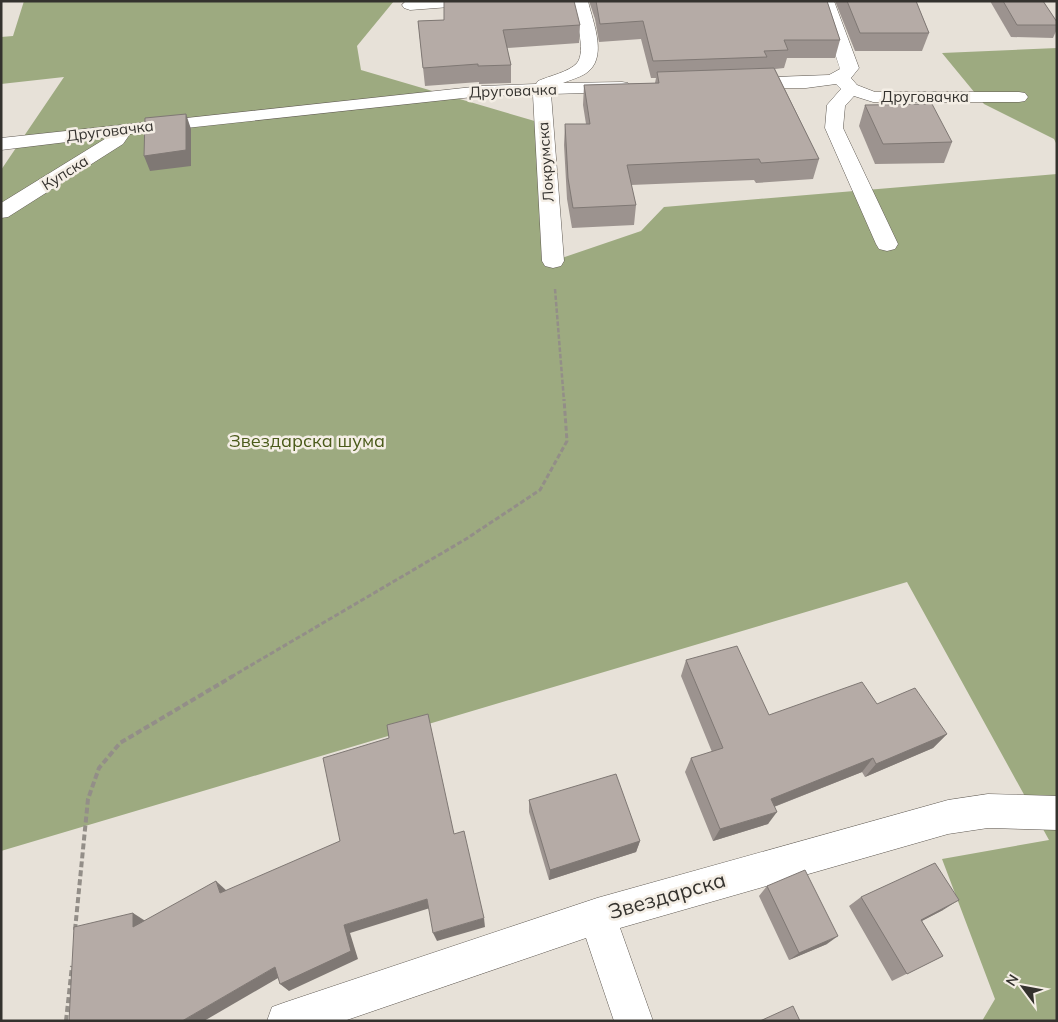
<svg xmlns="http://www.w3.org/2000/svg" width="1058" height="1022" viewBox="0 0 1058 1022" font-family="Mulish,sans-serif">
	<rect width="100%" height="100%" fill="#e7e1d8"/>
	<g fill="#9daa80">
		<polygon points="24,1 394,1 357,46 361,70 538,122 553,261 641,231 664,207 1057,174 1057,1021 982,1021 995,999 942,859 1049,840 907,582 1,851 1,170 64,77 1,84 1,37 13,36"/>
		<polygon points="1057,48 1057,145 1054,139 984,104 942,53"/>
	</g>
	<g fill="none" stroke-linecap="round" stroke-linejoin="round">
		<defs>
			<g id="minor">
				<polygon points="406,1 471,1 469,4 463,6 410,10 404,8 402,5"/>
				<path d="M572 1H588C593 23 609 59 585 74 578 78 570 80 563 83L622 82 628 83 631 87 628 91 622 92 551 94 564 261 561 266 553 268 545 266 542 261 533 95 482 96 130 134 123 144 8 217 1 218V203L108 137 1 150V138L482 86 536 84 538 81C549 76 569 72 577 63 587 51 575 16 572 1Z"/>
				<polygon points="818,1 834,1 859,68 851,78 857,85 875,92 1019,92 1025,93 1028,97 1025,101 1019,102 873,102 854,96 845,106 843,128 898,244 895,249 887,251 879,249 876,244 825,128 827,105 841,89 836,84 806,88 745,88 739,87 736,83 739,79 745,78 829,75 840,69"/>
				<polygon points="988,794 1057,796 1057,830 988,828 948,834 620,928 653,1021 614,1021 586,938 344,1021 267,1021 272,1007 286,1002 597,898 948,800"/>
			</g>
		</defs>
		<use href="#minor" stroke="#605a53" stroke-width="1"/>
		<polyline stroke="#938e88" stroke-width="2.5" stroke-dasharray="4.5 2" stroke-linecap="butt" points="555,289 564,401"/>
		<polyline stroke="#938e88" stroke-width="3" stroke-dasharray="5 2.5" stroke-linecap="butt" points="231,677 466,539 540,490 567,441 564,399"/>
		<g stroke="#938e88" stroke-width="4" stroke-dasharray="6 3" stroke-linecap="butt">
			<polyline points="75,930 88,799 99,768 120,743 233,676"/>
			<polyline points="66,1021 72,966"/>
		</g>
		<use href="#minor" fill="#fff" fill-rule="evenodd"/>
	</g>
	<g fill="#9c938f">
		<polygon points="589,1 827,1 840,40 835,58 787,58 784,68 775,69 819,159 813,179 756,183 754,180 631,185 636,205 634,225 572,228 567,199 564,145 565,124 586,124 583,105 584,85 655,83 656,78 651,78 641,39 599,42 595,19"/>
		<polygon points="835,1 916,1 929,33 922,51 855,51"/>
		<polygon points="990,1 1043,1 1057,22 1057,29 1053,38 1011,37"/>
		<polygon points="444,20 580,25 579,43 507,48 511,65 511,83 479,84 479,82 425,86 418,21"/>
		<polygon points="865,105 952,142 944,163 875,164 859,126"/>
		<polygon points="686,660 769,715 877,704 947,734 933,748 865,777 862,772 774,807 768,824 713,841 685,772 691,758 712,752 681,676"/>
		<polygon points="529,800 640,841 636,852 549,880 529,812"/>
		<polygon points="767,886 827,944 789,960 759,896"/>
		<polygon points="861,897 943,910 922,921 943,956 892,981 849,906"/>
	</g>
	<g fill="#7f7874">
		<polygon points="186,114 191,129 191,166 150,171 144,156"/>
		<polygon points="947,734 933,748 865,777 876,764"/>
		<polygon points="873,758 862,772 763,811 771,799"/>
		<polygon points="777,812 768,824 713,841 720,829"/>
		<polygon points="640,841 636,852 549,880 550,870"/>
		<polygon points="216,881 227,891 220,893"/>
		<polygon points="427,899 430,908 350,933 358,959 289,991 280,984 344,925"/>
		<polygon points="959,900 943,910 906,929 921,920"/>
		<polygon points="133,913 147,922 133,927"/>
		<polygon points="484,918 485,927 437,941 433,933"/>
		<polygon points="838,936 827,944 789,960 799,953"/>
		<polygon points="275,967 285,974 204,1021 182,1021"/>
	</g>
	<g fill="#b5aba6" stroke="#7f7874">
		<polygon points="444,1 574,1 580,25 503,30 511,65 478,66 478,64 423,68 418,21 444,20"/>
		<polygon points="596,1 827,1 840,40 784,40 788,50 764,51 767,57 653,61 643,21 600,24"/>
		<polygon points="847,1 916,1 929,33 860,33"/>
		<polygon points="1003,1 1043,1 1057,22 1057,25 1017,25"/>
		<polygon points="774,68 819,159 761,163 759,159 627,165 636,205 573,208 568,178 565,124 590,124 584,85 659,83 657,72"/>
		<polygon points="932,104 952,142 883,144 865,105"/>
		<polygon points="186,114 186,150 144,156 145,118"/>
		<polygon points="737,646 769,715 862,682 877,704 915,688 947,734 876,764 873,758 771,799 777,812 720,829 691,758 723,748 686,660"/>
		<polygon points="428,714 454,834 464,831 484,918 433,933 427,899 344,925 351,951 280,984 275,967 182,1021 69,1021 74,927 133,913 133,927 216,881 220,893 340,841 323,758 389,738 387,725"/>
		<polygon points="616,774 640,841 550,870 529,800"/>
		<polygon points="935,863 959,900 921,920 943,956 907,974 861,897"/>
		<polygon points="805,870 838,936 799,953 767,886"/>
		<polygon points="793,1006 800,1021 760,1021"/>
	</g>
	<g text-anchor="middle" stroke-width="5" stroke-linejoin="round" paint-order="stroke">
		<g font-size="15" fill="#34322e" stroke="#f4eee5">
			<text transform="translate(513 91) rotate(-2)" y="5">Друговачка</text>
			<text x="925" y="102">Друговачка</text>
			<text transform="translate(110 131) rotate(-7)" y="5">Друговачка</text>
			<text transform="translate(546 162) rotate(-94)" y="5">Локрумска</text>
			<text transform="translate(65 173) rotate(-32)" y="5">Купска</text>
		</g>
		<g font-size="18" fill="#4a5a1a" stroke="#f4eee5">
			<text x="307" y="447">Звездарска шума</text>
		</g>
		<g font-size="21" fill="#34322e" stroke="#f4eee5">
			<text transform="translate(667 896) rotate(-16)" y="7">Звездарска</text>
		</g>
	</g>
	<rect width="1058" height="1022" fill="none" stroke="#34322e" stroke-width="5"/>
	<g transform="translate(1023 987) rotate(302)" stroke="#f4eee5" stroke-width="4" paint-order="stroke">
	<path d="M0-4L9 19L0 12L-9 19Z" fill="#34322e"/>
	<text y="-8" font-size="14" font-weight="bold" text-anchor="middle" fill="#34322e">N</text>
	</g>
</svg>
